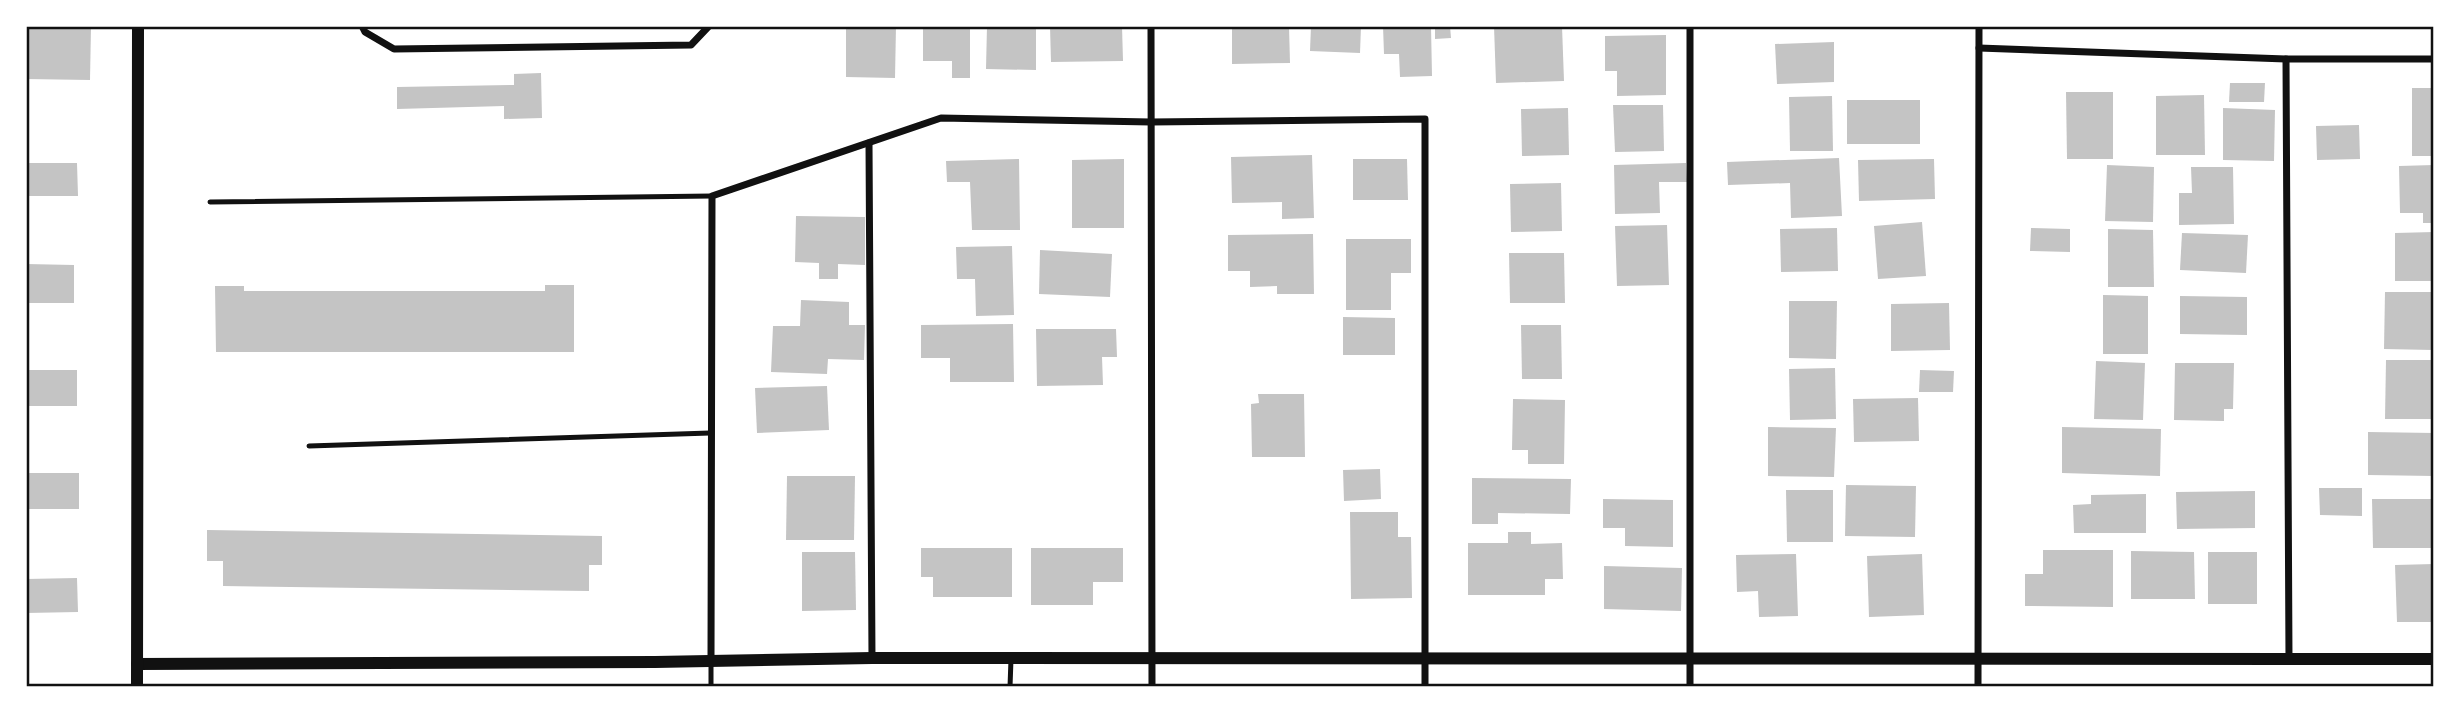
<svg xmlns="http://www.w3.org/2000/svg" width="2460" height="713" viewBox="0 0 2460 713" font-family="'Work Sans',sans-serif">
	<rect width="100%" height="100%" fill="#fff"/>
	<g fill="#c4c4c4">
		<polygon points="26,26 91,26 90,80 26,79"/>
		<polygon points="846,26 896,26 895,78 846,77"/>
		<polygon points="923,26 970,26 970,78 952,78 952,61 923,61"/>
		<polygon points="987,26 1036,26 1036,70 986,69"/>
		<polygon points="1050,26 1122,26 1123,61 1051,62"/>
		<polygon points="1232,26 1289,26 1290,63 1232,64"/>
		<polygon points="1311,26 1361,26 1360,53 1310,51"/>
		<polygon points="1383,26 1431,26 1432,76 1400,77 1399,54 1384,54"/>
		<polygon points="1435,26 1450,26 1451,38 1435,39"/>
		<polygon points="1494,26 1562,26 1564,81 1496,83"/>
		<rect x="1779" y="26" width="58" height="3"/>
		<polygon points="1666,35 1666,95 1617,96 1617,71 1605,71 1605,36"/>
		<polygon points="1834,42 1834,82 1777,84 1775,44"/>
		<polygon points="541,73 542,118 504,119 504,106 397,109 397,87 514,85 514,74"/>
		<polygon points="2230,83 2265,83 2264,102 2229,102"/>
		<rect x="2412" y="88" width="22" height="68"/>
		<polygon points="2066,92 2113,92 2113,159 2067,159"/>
		<polygon points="2204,95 2205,155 2156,155 2156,96"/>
		<polygon points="1832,96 1833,151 1790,151 1789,97"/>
		<rect x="1847" y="100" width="73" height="44"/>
		<polygon points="1613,105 1663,105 1664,151 1615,152"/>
		<polygon points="1568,108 1569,155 1522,156 1521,109"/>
		<polygon points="2223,108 2275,110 2274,161 2223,160"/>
		<polygon points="2359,125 2360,159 2317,160 2316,126"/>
		<polygon points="1312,155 1314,218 1282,219 1282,202 1232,203 1231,157"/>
		<polygon points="1839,158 1842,216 1791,218 1790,183 1728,185 1727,162"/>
		<polygon points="1019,159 1020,230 972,230 970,182 947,182 946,161"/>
		<polygon points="1124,159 1124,228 1072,228 1072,160"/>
		<polygon points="1353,159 1407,159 1408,200 1353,200"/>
		<polygon points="1934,159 1935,199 1859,201 1858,160"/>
		<polygon points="26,163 77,163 78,196 26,196"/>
		<polygon points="1686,163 1687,182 1659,182 1660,213 1615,214 1614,165"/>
		<polygon points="2107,165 2154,167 2153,222 2105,221"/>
		<polygon points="2434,165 2434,223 2423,223 2423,213 2400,213 2399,166"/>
		<polygon points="2191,167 2233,167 2234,224 2179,225 2179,193 2192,193"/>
		<polygon points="1561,183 1562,231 1511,232 1510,184"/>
		<polygon points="796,216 865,217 865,265 838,264 838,279 819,279 819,263 795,262"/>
		<polygon points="1922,222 1926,276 1878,279 1874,226"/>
		<polygon points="1667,225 1669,285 1617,286 1615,226"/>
		<polygon points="1837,228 1838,271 1781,272 1780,229"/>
		<polygon points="2031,228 2070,229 2070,252 2030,251"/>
		<polygon points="2108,229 2153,230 2154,287 2108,287"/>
		<polygon points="2434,232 2434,281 2395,281 2395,233"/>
		<polygon points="2182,233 2248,235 2246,273 2180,270"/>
		<polygon points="1313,234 1314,294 1277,294 1277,286 1250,287 1250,271 1228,271 1228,235"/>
		<polygon points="1346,239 1411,239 1411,273 1391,273 1391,310 1346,310"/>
		<polygon points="1012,246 1014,315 976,316 975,279 957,279 956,247"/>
		<polygon points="1040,250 1112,254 1110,297 1039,294"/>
		<polygon points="1509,253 1564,253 1565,303 1510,303"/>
		<polygon points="26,264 74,265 74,303 26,303"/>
		<polygon points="545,285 574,285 574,352 216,352 215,286 244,286 244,291 545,291"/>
		<polygon points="2385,292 2434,292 2433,350 2384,349"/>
		<polygon points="2103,295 2148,296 2148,354 2103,354"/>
		<polygon points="2180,296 2247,297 2247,335 2180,334"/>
		<polygon points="801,300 849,302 849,325 865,325 864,360 828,359 827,374 771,372 773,326 800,326"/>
		<polygon points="1789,301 1837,301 1836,359 1789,358"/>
		<polygon points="1949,303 1950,350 1891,351 1891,304"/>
		<polygon points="1343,317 1395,318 1395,355 1343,355"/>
		<polygon points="1013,324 1014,382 950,382 950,358 921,358 921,325"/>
		<polygon points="1521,325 1561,325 1562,379 1522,379"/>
		<polygon points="1036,329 1116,329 1117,357 1102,357 1103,385 1037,386"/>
		<polygon points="2386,360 2434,360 2434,419 2385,419"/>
		<polygon points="2096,361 2145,363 2143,420 2094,419"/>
		<polygon points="2175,363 2234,363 2233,409 2224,409 2224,421 2174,420"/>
		<polygon points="1835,368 1836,419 1790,420 1789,369"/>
		<rect x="26" y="370" width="51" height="36"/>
		<polygon points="1920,370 1954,371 1953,392 1919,392"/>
		<polygon points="827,386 829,430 757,433 755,388"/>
		<polygon points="1258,394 1304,394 1305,457 1252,457 1251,404 1259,403"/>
		<polygon points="1918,398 1919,441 1854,442 1853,399"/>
		<polygon points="1513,399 1565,400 1564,464 1528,464 1528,450 1512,450"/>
		<polygon points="1768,427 1836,428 1834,477 1768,476"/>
		<polygon points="2062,427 2161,429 2160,476 2062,473"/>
		<polygon points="2368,432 2434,433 2434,476 2368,475"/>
		<polygon points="1380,469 1381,499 1344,501 1343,470"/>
		<rect x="26" y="473" width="53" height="36"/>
		<polygon points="787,476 855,476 854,540 786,540"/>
		<polygon points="1472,478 1571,479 1570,514 1498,513 1498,524 1472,524"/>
		<polygon points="1846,485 1916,486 1915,537 1845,536"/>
		<polygon points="2319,488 2362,488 2362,516 2320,515"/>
		<polygon points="1786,490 1833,490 1833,542 1787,542"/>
		<polygon points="2255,491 2255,528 2177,529 2176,492"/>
		<polygon points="2146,494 2146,533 2074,533 2073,505 2091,504 2091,495"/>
		<polygon points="1603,499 1673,500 1673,547 1625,546 1625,528 1603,528"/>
		<polygon points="2372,499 2434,499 2434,548 2373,548"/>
		<polygon points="1350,512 1398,512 1398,537 1411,537 1412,598 1351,599"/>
		<polygon points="207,530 602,536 602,565 589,565 589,591 223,586 223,561 207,561"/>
		<polygon points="1508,532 1531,532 1531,544 1562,543 1563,579 1545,579 1545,595 1468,595 1468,543 1508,543"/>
		<polygon points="921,548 1012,548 1012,597 933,597 933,577 921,577"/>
		<polygon points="1031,548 1123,548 1123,582 1093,582 1093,605 1031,605"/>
		<polygon points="2043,550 2113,550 2113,607 2025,606 2025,574 2043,574"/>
		<polygon points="2131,551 2194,552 2195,599 2131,599"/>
		<polygon points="802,552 855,552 856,610 802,611"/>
		<rect x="2208" y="552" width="49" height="52"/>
		<polygon points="1796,554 1798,616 1759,617 1758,591 1737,592 1736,555"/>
		<polygon points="1922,554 1924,615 1869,617 1867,556"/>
		<polygon points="2434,564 2434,622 2397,622 2395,565"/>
		<polygon points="1604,566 1682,568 1681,611 1604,609"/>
		<polygon points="77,578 78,612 26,613 26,579"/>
	</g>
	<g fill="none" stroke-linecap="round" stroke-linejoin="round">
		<g stroke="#111" stroke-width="5">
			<polyline points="210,202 712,196"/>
			<polyline points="309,446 710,433"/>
			<polyline points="711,662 711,687"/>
			<polyline points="1010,687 1011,659"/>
		</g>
		<g stroke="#111" stroke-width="7">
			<polyline points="362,26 365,32 394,49 691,45 709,26"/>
			<polyline points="1151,26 1152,687"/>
			<polyline points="1690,26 1690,687"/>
			<polyline points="1979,48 2286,59 2434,59"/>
			<polyline points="2286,59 2289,659"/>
			<polyline points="869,143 872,658"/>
			<polyline points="711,659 712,196 941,118 1151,122 1425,119 1425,687"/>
			<polyline points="1978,687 1979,26"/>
		</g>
		<g stroke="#111" stroke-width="12">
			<polyline points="137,664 655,662 872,658 2434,659"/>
			<polyline points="137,687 138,26"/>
		</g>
	</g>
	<rect width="2460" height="713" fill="none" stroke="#ffffff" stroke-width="56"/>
	<rect x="28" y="28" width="2404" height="657" fill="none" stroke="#111" stroke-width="2.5"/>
</svg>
